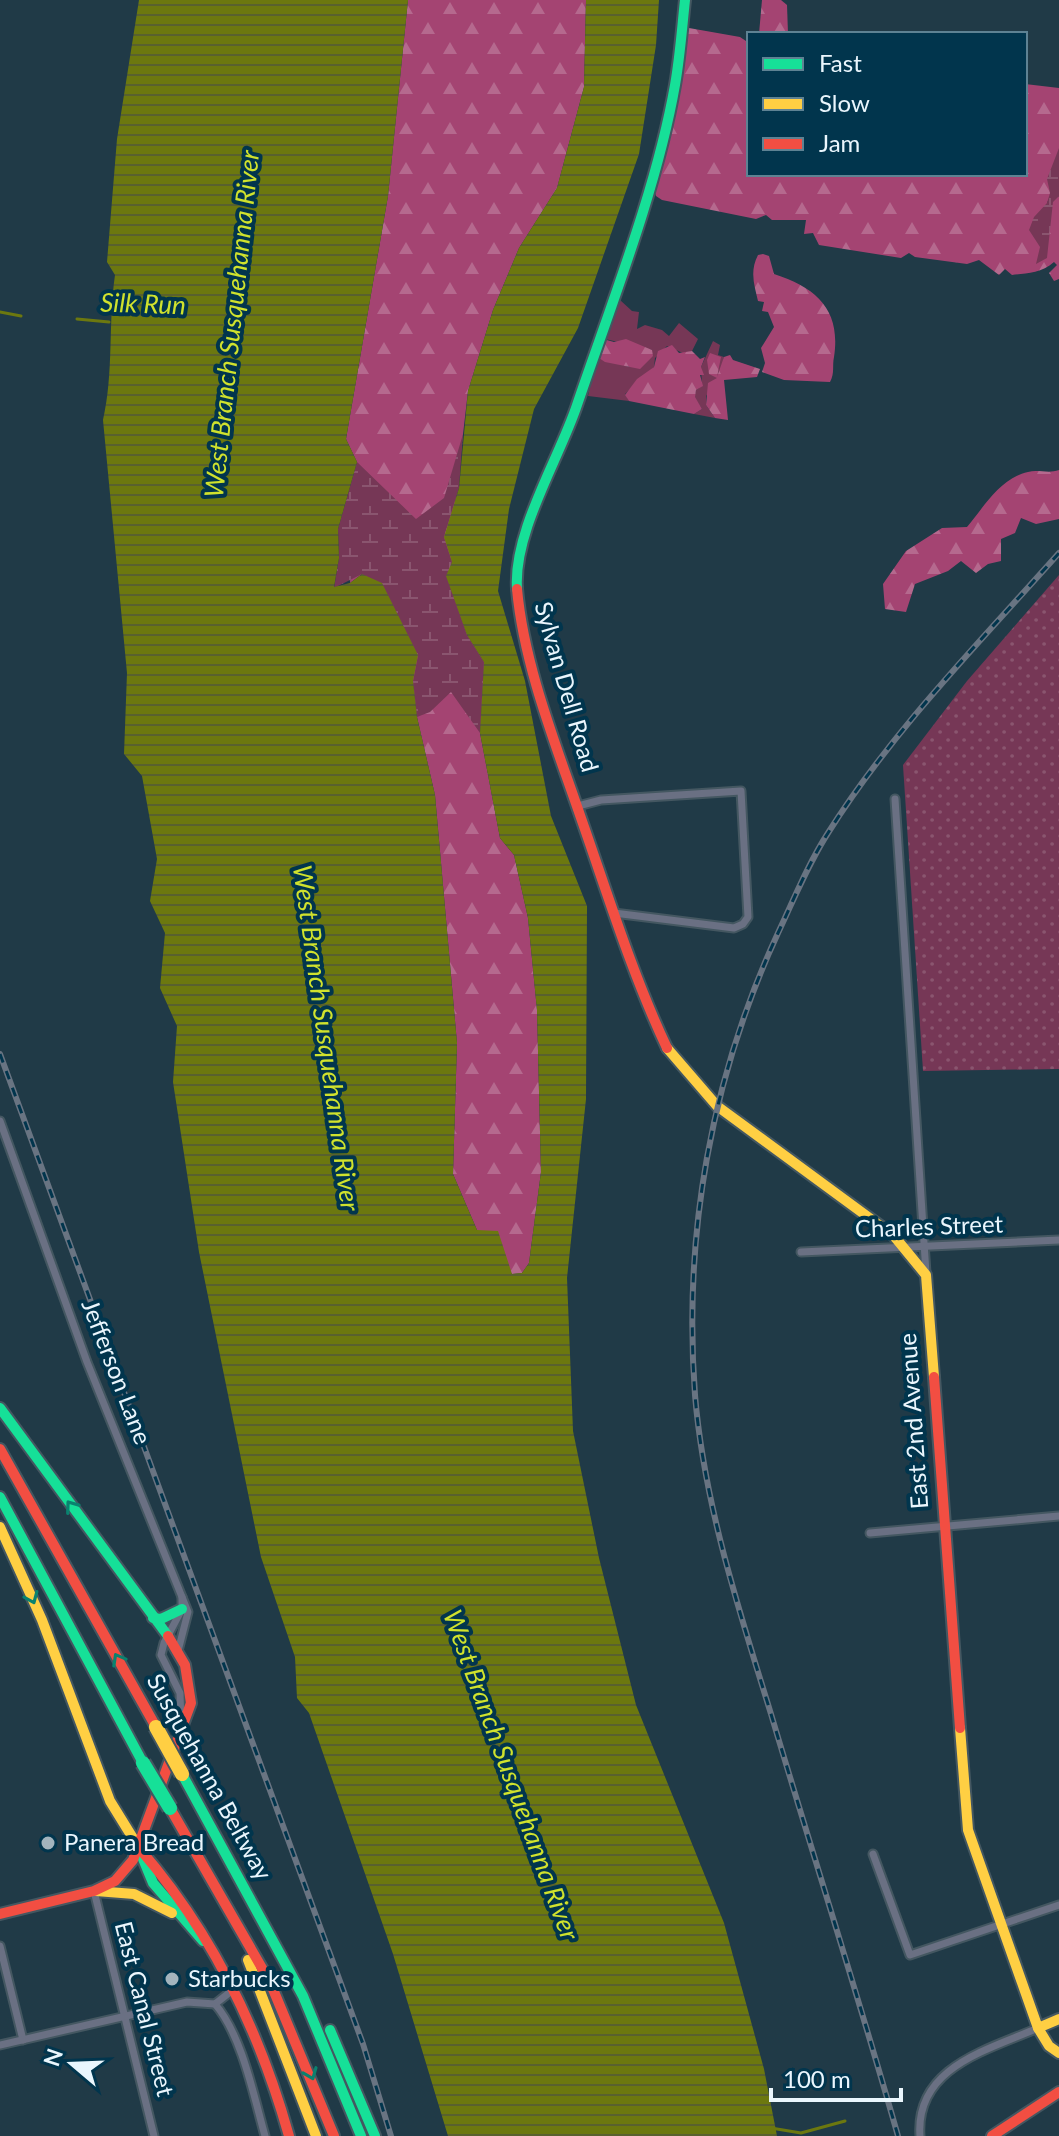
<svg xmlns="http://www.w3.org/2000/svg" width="1059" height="2136" viewBox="0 0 1059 2136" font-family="Lato,sans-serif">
	<defs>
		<pattern id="forest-firs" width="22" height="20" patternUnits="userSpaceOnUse" patternTransform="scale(2)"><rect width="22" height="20" fill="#a44472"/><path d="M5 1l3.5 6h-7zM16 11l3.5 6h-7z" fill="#b5698e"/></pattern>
		<pattern id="wetland-marsh" width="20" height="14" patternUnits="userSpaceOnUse" patternTransform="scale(2)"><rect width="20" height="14" fill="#763756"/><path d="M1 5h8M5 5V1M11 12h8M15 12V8" fill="none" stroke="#8a556f"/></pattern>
		<pattern id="park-dots" width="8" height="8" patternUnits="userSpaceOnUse" patternTransform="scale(2)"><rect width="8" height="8" fill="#763756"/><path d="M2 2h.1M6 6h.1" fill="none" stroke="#8a556f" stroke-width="1.8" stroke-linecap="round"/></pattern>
		<pattern id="water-rules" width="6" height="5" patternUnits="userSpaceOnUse" patternTransform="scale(2)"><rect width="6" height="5" fill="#6c780f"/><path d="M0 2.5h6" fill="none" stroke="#59612e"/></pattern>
	</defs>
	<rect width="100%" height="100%" fill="#203a47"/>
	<g fill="#763756">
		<polygon points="627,279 620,300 632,311 639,312 637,329 645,325 662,330 669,336 679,323 698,339 692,351 685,354 667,346 655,358 654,367 625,394 629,401 588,396 596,356 629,367 652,350 601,338 621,283"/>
		<polygon points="713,341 720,345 718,355 724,357 721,374 706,396 706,405 715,418 694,414 702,409 694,397 696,390 702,386 701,367"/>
	</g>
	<g fill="url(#forest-firs)">
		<polygon points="408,0 586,0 584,87 557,188 519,248 493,310 468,391 450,547 452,562 447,576 467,635 484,662 480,733 500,838 514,855 528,918 537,1010 541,1172 529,1263 522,1273 512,1274 477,1230 453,1174 457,1043 435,795 417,717 413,681 362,574 350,583 357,462 346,439 388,196"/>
		<polygon points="762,0 781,0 787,5 788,34 759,34"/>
		<path d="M689 28 740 37 749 43V174H1025V84L1059 88V175L1047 203 1059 196V279L1054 281 1049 273 1057 265 1054 262C1041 274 1025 273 1012 275L1005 269 999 275 979 260 967 264 915 257 909 253 901 258 819 245 813 233 804 234 806 220H772L766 215 756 219 662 200 656 196 653 186Z"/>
		<path d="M763 254 769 256 774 274C818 288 841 311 834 357 832 366 835 373 830 382L784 380 762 372 765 363 761 348 774 327 768 312 762 311 764 302 758 301C755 287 749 272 758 255Z"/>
		<polygon points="603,339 614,342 626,339 652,350 653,356 640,369 605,362 596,356"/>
		<polygon points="672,345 679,353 692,351 700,359 705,357 701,367 704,375 700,375 703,386 696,390 695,397 702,409 694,414 629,401 625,395 637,379 654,367 658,351"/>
		<polygon points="710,353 721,357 717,377 724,357 730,355 733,360 760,369 757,377 724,380 728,420 715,418 706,405 708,383 717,378 709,374 707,360"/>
		<path d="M1059 470V519L1036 524 1021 518 1015 533 1001 539V561L988 564 976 573 961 561 948 571 915 584 906 612 885 609 883 584 906 551 942 528 967 527C984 507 1000 478 1028 472 1038 469 1048 474 1059 470Z"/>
	</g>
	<g fill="url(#wetland-marsh)">
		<polygon points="1059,148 1059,196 1053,202 1047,258 1036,264 1040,247 1029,230 1034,217 1047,203 1050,193 1047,179"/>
		<polygon points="463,434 459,488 444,537 452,562 447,576 467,635 484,662 480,733 451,692 430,712 417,717 413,681 418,655 362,574 334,588 339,558 338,529 357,462 416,519 444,498"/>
	</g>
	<polygon fill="url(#park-dots)" points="1059,575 1059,1069 923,1071 903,765 967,681"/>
	<path fill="url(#water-rules)" d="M139 0H408L388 196 346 439 357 462 338 529 339 558 334 587 350 583 362 574 382 583 418 655 413 681 417 717 435 795 457 1043 453 1174 477 1230 498 1231 512 1274 522 1273 529 1263 541 1172 537 1010 528 918 514 855 500 838 480 733 484 662 467 635 446 576 452 562 444 537 459 488 468 391 493 310 519 248 557 188 584 87 586 0H659L656 45 639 154 578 328 534 409 509 509 498 591 525 681 551 816 587 906 586 1099 567 1278 573 1431 599 1558 636 1705 724 1923 764 2069 777 2136H448L393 1954 309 1713 297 1698 295 1657 261 1557 199 1252 173 1082 177 1026 160 988 165 933 150 901 157 859 142 776 124 754 127 673 103 420C114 372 108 323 115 275L107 262 117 139Z"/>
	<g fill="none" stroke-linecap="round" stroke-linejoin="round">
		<g stroke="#6c780f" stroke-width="3">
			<polyline points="0,312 21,316"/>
			<polyline points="77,319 109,322"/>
			<polyline points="771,2128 801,2133 845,2121"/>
		</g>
		<defs>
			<g id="street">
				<polyline points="895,799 926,1273"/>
				<polyline points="578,806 601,800 741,791 748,917 743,924 734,928 614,913"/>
				<polyline points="0,1121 87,1362 182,1597 182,1609 164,1643 161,1655 180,1693 181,1723"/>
				<polyline points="801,1252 1059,1240"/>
				<polyline points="870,1533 1059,1516"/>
				<polyline points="178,1651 188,1612 182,1597"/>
				<polyline points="873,1854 910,1955 1059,1905"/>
				<polyline points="94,1891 154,2136"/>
				<polyline points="0,1946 23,2040"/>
				<path d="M215 2004C242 2035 254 2097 265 2136"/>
				<polyline points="0,2045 187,2002 215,2004 234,1989"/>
				<path d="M920 2136C915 2067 988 2050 1038 2028"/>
			</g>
			<g id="fast">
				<path d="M517 589C513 532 559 459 577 405 611 305 657 188 675 85 680 57 682 28 685 0"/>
				<polyline points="0,1408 168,1636"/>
				<polyline points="0,1497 143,1763"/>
				<polyline points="153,1618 161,1619 182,1609"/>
				<polyline points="182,1774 303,1996 361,2136"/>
				<polyline points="141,1854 153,1883 203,1941"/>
				<polyline points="330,2030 375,2136"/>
			</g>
			<g id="slow">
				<polyline points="667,1048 717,1106 894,1236 926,1275 934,1377"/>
				<polyline points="0,1527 42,1620 110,1801 139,1848"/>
				<polyline points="960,1728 968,1830 1038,2028 1059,2019"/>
				<polyline points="96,1891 134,1894 172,1913"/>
				<polyline points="248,1960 316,2136"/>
				<polyline points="1038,2028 1049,2046 1059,2053"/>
			</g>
			<g id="jam">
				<path d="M517 589C524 666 556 745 581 818 608 895 632 974 667 1048"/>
				<polyline points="934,1377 960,1728"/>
				<polyline points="0,1449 156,1727"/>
				<polyline points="170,1808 270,1982 334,2136"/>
				<path d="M139 1848C212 1932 259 2029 289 2136"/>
				<polyline points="0,1914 94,1891 115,1881 133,1860 191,1703 185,1665 168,1636"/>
				<polyline points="992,2136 1059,2092"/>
			</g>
		</defs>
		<use href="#street" stroke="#445761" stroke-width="11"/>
		<use href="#fast" stroke="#445761" stroke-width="14"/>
		<use href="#slow" stroke="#445761" stroke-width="14"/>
		<use href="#jam" stroke="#445761" stroke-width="14"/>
		<use href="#street" stroke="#6a7083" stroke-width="7"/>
		<use href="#fast" stroke="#16e098" stroke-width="10"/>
		<use href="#slow" stroke="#ffcf43" stroke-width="10"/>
		<use href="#jam" stroke="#f24e42" stroke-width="10"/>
		<defs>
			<g id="rail">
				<polyline points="0,1054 363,2044 391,2136"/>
				<path d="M898 2136C858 1995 813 1855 771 1714 739 1610 704 1504 695 1395 683 1235 711 1078 778 933 794 899 808 864 828 833 892 731 980 642 1059 553"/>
			</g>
		</defs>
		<use href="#rail" stroke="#697482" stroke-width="6"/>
		<use href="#rail" stroke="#01354d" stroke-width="3" stroke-dasharray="9" stroke-linecap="butt"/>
		<defs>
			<polyline id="fast-bridge" points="143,1763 170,1808"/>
			<polyline id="slow-bridge" points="156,1727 182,1774"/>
		</defs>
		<use href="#fast-bridge" stroke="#445761" stroke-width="18" stroke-linecap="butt"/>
		<use href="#slow-bridge" stroke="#445761" stroke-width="18" stroke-linecap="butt"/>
		<use href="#fast-bridge" stroke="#16e098" stroke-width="14"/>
		<use href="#slow-bridge" stroke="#ffcf43" stroke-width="14"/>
	</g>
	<defs><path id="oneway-chevron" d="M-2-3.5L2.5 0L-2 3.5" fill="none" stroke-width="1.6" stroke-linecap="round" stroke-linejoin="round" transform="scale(2)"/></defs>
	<g stroke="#0a826f">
		<use href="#oneway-chevron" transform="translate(71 1506) rotate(-126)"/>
		<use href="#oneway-chevron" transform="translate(32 1598) rotate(67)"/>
		<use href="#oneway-chevron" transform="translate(118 1659) rotate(-119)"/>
		<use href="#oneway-chevron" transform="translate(311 2074) rotate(68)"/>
	</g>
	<g fill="#a3b4bd" stroke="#01354d" stroke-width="3">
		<circle cx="48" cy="1843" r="8"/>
		<circle cx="172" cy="1979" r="8"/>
	</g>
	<g text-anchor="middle" stroke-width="8" stroke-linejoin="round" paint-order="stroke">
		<g font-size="24" fill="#eaf6fd" stroke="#01354d">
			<text transform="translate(566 687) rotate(74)" y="8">Sylvan Dell Road</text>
			<text transform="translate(929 1227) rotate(-2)" y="8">Charles Street</text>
			<text transform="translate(116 1372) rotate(69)" y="8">Jefferson Lane</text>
			<text transform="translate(914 1421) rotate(-94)" y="8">East 2nd Avenue</text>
			<text transform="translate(209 1777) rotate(61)" y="8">Susquehanna Beltway</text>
			<text transform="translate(144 2009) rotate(76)" y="8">East Canal Street</text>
		</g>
		<g font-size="24" fill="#eaf6fd" stroke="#01354d" text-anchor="start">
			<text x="64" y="1851">Panera Bread</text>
			<text x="188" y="1987">Starbucks</text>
		</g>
		<g font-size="26" font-style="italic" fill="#d0e22d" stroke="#01354d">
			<text transform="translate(143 304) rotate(2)" y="9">Silk Run</text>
			<text transform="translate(232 324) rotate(-84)" y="9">West Branch Susquehanna River</text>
			<text transform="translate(326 1038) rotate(82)" y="9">West Branch Susquehanna River</text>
			<text transform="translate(511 1775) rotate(70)" y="9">West Branch Susquehanna River</text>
		</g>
	</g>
	<rect x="747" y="32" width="280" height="144" fill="#01354d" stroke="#5e8293" stroke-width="2"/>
	<rect x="763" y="58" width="40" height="12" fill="#16e098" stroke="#5e8293" stroke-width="2"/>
	<text x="819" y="72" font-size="24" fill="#eaf6fd">Fast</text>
	<rect x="763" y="98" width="40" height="12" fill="#ffcf43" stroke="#5e8293" stroke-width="2"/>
	<text x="819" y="112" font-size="24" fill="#eaf6fd">Slow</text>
	<rect x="763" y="138" width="40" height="12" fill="#f24e42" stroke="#5e8293" stroke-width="2"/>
	<text x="819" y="152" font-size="24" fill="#eaf6fd">Jam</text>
	<g transform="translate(72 2064) rotate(289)" stroke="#01354d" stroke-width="6" paint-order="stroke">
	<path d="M0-6L14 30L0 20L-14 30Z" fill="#eaf6fd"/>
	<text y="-12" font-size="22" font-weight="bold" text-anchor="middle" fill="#eaf6fd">N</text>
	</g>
	<path d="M771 2088v12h130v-12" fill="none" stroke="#eaf6fd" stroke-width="4"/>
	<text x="783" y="2088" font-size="24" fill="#eaf6fd" stroke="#01354d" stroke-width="6" paint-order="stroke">100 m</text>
</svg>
